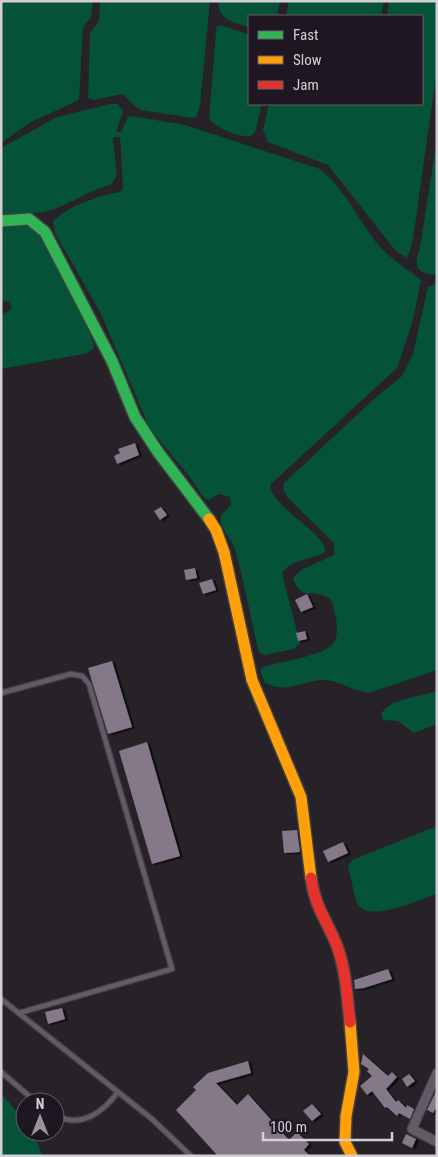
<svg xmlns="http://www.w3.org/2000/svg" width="438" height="1157" viewBox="0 0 438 1157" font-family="'Roboto Condensed',sans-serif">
	<defs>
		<filter id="shadow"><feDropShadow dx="3" dy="1.5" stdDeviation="0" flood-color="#0009"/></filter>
	</defs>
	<rect width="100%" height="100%" fill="#262228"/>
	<g fill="#045238">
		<polygon points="1,1 93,1 91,17 83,27 79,100 29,123 4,141 1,141"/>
		<path d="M100 1H210L200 105 196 117 193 118 141 110C132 106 130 99 122 94L94 100 88 98 90 33 99 21Z"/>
		<path d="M218 1H280L277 16H249V27C235 23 217 19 218 1Z"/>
		<polygon points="289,1 384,1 381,16 286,16"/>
		<polygon points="389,1 437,1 437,69 413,239 410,251 406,258 395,250 328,165 268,142 263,130 269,104 422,104 422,16 387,16"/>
		<path d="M221 25 249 35V104H262L255 132 251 136C239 138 217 128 209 119L216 32 217 26Z"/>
		<path d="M111 104H118L123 111 116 132H121L128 117 131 116 185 125 320 169C345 189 359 221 379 246 391 259 407 269 421 280L413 320 397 368 270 485C272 506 315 527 325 547V552C313 560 289 559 282 574L300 643 294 649 264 655 259 652C250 618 245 583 235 550 231 538 218 526 221 515L231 505 230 497 219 494 208 500 204 498 189 476 150 429 101 314 55 233 53 221C69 206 99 195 120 192L123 187 120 137H114L113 140 117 174 112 184C89 190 70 205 48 211 33 215 16 212 1 215V148L57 117Z"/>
		<path d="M437 139V275C416 273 413 267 420 248Z"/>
		<path d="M20 223C27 225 32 227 37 232 47 243 93 333 94 347L88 353 1 369V314L9 311 11 308 9 301 1 302V227Z"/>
		<path d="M437 283V670L369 693C352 691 340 680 322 680 300 681 288 694 265 683L260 670 263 667C279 662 322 656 333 644 338 638 337 625 336 618 334 610 334 601 327 597 311 588 301 602 293 578L301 570 334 555V543L287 497 283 489 284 483 375 398 402 376 413 354 428 287Z"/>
		<path d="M437 691V724L414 733 398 721 383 720 381 714C390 698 420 697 437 691Z"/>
		<path d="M437 826V894C420 899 374 921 360 907 354 901 351 875 348 866L352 860Z"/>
		<polygon points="1,1093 25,1122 25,1132 32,1132 43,1156 1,1156"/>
	</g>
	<g fill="#857989" filter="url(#shadow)">
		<polygon points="135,443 139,455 117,464 114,456 120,453 118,449"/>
		<polygon points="161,507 167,515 160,520 154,511"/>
		<polygon points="195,568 197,578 186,580 184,570"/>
		<polygon points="212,579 216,590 203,594 199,583"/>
		<polygon points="307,594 313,607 301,612 295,600"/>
		<polygon points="305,631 307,639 298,641 296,633"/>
		<polygon points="112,661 132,727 108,734 88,668"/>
		<polygon points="147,742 180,856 152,864 119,751"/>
		<polygon points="297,830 300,852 284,853 282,831"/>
		<polygon points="343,842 348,853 328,862 323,851"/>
		<polygon points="388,969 392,979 364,988 355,989 354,980"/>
		<polygon points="62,1008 65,1019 48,1024 45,1012"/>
		<polygon points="363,1054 388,1076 392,1072 397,1077 386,1089 396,1102 398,1100 406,1108 407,1105 414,1109 410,1119 399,1113 397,1116 387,1107 385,1108 372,1091 367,1095 360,1086 372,1076 367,1071 369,1069 361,1064"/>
		<polygon points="248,1061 251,1073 216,1083 237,1105 248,1094 289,1140 297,1132 309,1144 304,1150 310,1156 218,1156 176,1110 196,1090 193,1087 208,1073"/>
		<polygon points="409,1074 415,1081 407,1087 402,1079"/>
		<polygon points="437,1089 437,1106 433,1113 427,1110"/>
		<polygon points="312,1104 321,1114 312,1121 303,1111"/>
		<polygon points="406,1134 416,1139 412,1148 402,1143"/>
	</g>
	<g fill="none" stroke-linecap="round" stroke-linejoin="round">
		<defs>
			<g id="lane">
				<polyline points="1,693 71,674 82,676 89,684 172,969 19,1013"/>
				<polyline points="1,999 152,1119 191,1156"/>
				<polyline points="1,1072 36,1102"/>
				<path d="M55 1115C81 1129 102 1113 118 1092"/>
			</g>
			<polyline id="street" points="437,1073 412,1129 437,1142"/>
			<polyline id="fast" points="1,221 29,219 45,232 112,361 135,417 158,452 209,519"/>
			<g id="slow">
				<polyline points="209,519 216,530 224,552 252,680 301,797 311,878"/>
				<polyline points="350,1022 354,1072 346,1116 345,1142 352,1156"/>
			</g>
			<path id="jam" d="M311 878C315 908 327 920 337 946 346 970 347 997 350 1022"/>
		</defs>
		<use href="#lane" stroke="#423f43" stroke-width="7"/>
		<use href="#street" stroke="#423f43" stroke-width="11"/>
		<use href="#fast" stroke="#423f43" stroke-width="14"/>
		<use href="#slow" stroke="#423f43" stroke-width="14"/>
		<use href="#jam" stroke="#423f43" stroke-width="14"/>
		<use href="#lane" stroke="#635967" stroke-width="4.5"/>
		<use href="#street" stroke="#635967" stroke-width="9"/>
		<use href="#fast" stroke="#30b455" stroke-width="11"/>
		<use href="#slow" stroke="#ff9f0a" stroke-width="11"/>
		<use href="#jam" stroke="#e5322d" stroke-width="11"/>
	</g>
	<rect width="438" height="1157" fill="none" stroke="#d4cfd6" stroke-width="5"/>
	<rect x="248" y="15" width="175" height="90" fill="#1e1620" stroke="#676069"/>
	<rect x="258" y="31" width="25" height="8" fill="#30b455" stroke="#676069"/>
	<text x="293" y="40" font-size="15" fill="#d4cfd6">Fast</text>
	<rect x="258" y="56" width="25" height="8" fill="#ff9f0a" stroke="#676069"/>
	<text x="293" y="65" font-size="15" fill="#d4cfd6">Slow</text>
	<rect x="258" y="81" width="25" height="8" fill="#e5322d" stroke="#676069"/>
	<text x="293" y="90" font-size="15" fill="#d4cfd6">Jam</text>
	<g transform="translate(40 1117)"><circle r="24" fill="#1e1620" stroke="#676069"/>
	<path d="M0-4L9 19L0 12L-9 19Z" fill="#979299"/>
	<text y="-8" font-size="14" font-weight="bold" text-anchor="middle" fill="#d4cfd6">N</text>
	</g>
	<path d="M263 1132v8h129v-8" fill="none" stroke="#d4cfd6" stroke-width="2.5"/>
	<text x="270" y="1132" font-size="15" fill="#d4cfd6" stroke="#1e1620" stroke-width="4" paint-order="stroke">100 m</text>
</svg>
